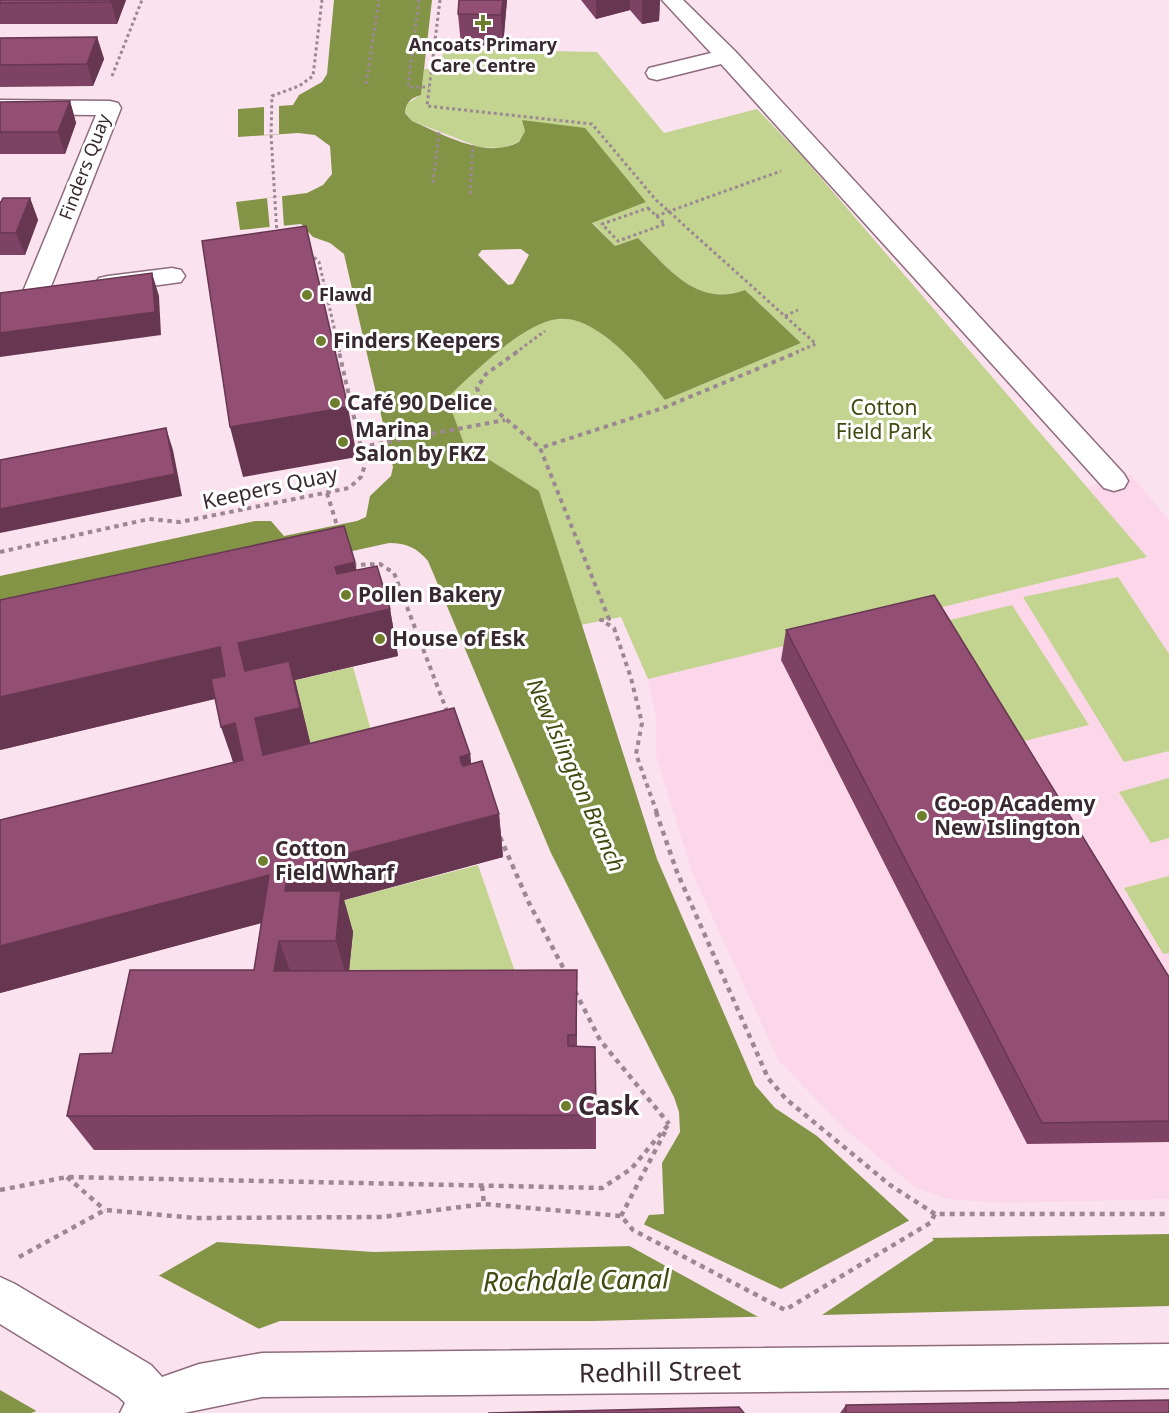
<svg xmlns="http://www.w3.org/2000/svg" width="1169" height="1413" viewBox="0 0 1169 1413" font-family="'Noto Sans',sans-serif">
	<rect width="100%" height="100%" fill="#fae2ee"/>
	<polygon fill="#fcd7e9" points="1131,475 1169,520 1169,1199 1006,1203 948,1199 916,1188 845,1129 779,1061 693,875 656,756 656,718 648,679 621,616"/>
	<g fill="#c3d390">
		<path d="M444 49 597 52 664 133 757 109 803 157 1147 557 648 679 621 617 581 625 539 491 463 444 447 398C473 374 522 323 558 319 599 315 643 371 665 400L801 343 745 290C697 308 668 268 638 238L615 246 592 222 646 202 523 120 525 131 519 142 502 148 479 147 412 121 405 112 408 103 421 95 424 69H440Z"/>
		<polygon points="1118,577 1169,654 1169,751 1124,762 1023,597"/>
		<polygon points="1012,605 1089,725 996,748 925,626"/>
		<polygon points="353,667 383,773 277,800 253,690"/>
		<polygon points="1169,778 1169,838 1151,843 1119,792"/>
		<polygon points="478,865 528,1009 294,981 303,911"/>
		<polygon points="1169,876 1169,953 1163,954 1124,888"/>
	</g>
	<path fill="#849447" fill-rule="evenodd" d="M334 0H432L421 95C411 98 406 102 405 113L412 121C443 134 486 160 519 142L525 131 522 120 585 128 646 202 592 223 615 246 638 238C668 268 697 308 745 290L801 343 665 400C643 371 598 315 558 319 522 323 473 374 447 398L464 444 539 491 657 859 755 1085 775 1108 817 1136 928 1238 1169 1234V1306L593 1321H280L31 1413H0V1337L134 1290 217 1242 374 1252 632 1246 649 1215 664 1214 662 1163 680 1132 679 1112 674 1097 551 853 428 561C417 548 407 543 389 543L0 629V576L255 521H271L284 536 357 521 366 517 370 496 391 476 393 467 344 254 330 243 313 237 301 224 240 230 236 202 307 193 323 185 332 174 330 146 315 135 298 133 238 137V109L293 105 299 95 322 82 327 74ZM521 249 529 255 513 284 508 285 478 255 482 250Z"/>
	<g fill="#fae2ee">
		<polygon points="279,104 279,134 264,135 264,105"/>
		<polygon points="282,196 284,228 270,230 267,198"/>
		<polygon points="912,1219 934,1240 819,1317 762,1319 624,1243 630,1243 641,1223 781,1289"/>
		<polygon points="156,1274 263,1331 40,1413 0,1390 0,1334 133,1287"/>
	</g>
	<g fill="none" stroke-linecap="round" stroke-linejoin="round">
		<defs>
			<g id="minor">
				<polygon points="662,0 683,0 735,51 1124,474 1128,481 1124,488 1114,491 1104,488 721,64 657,80 649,78 646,73 649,68 711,53"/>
				<polygon points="0,100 110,101 118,103 121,108 48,294 44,300 35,302 26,300 22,294 96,115 0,114"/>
				<polygon points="172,268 181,270 185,276 181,282 108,292 99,290 95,284 99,278 108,276"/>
				<polygon points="0,1277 15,1284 151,1365 162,1377 199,1364 262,1353 1169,1344 1169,1388 262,1397 184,1413 120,1413 125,1403 119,1397 0,1324"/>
			</g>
		</defs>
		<use href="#minor" stroke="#8e6b7d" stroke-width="3"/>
		<g stroke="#9c8892" stroke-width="3" stroke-dasharray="3 3" stroke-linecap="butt">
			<polyline points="419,0 408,87 429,87"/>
			<polyline points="440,0 427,106 592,124 656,200 816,344 794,353"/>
			<polyline points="112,76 142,0"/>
			<polyline points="366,84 379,0"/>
			<polyline points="433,183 439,132"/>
			<polyline points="470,194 473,145"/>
			<polygon points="648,208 665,224 618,241 602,224"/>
			<polyline points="656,216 781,171"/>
			<polyline points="277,234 271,135 272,96 299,86 313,76 322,0"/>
			<polyline points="310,253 319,262 340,353"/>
			<polyline points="785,316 798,310"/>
			<polyline points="515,353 545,331"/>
		</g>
		<g stroke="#9c8892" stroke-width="4" stroke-dasharray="4.5 4.5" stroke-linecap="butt">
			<polyline points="517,352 486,374 477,388 480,397 540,448"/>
			<polyline points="361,447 505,420"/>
			<polyline points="327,493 339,532"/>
			<polyline points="0,552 149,519 180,522 349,488 361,477 365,465 339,352"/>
			<polyline points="352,565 380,564 394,573 448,714"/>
			<polyline points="657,813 636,754 642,723 631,678 614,628 601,620 609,619 540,448 663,408 798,352"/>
		</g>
		<g stroke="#9c8892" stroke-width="4.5" stroke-dasharray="5 5" stroke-linecap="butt">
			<polyline points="656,812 677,872 768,1078 786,1099 890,1185 935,1214"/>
			<polyline points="500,837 529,903 566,973"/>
			<polyline points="575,991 600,1040 669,1124"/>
			<polyline points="67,1177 105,1210"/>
			<polyline points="482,1186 484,1204"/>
			<polyline points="0,1190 67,1177 602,1188 631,1169 669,1124"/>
			<polyline points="621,1216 666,1130"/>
			<polyline points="19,1257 105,1210 196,1218 382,1217 484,1204 621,1216 633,1230 785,1310 930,1223 935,1214 1169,1214"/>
		</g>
		<use href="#minor" fill="#fff" fill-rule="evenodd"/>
	</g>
	<g fill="#7e4364">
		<polygon points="0,0 126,0 117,24 0,24"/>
		<polygon points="459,0 507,0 503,46 461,45 458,14"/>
		<polygon points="581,0 660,0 659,21 642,24 630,10 596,19"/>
		<polygon points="97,37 104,59 93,86 0,87 0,38"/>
		<polygon points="70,101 76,123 65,154 0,154 0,102"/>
		<polygon points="30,198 38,220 25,255 0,255 0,202"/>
		<polygon points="356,570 390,609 398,656 295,680 310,743 470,754 471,764 499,814 503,857 344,900 353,932 349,970 577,970 577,1047 596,1115 596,1149 94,1150 67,1116 112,1053 254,970 261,923 0,993 233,762 215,699 0,750"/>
		<polygon points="786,630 1169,977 1169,1142 1027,1144 781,660"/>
		<polygon points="846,1405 1169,1413 840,1413"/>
	</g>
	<g fill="#673751">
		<polygon points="112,0 126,0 117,24 111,2"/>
		<polygon points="503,0 507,0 503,46 501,15"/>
		<polygon points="596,0 630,0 630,10 596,19"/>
		<polygon points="642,0 660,0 659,21 642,24"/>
		<polygon points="97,37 104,59 93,86 87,64"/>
		<polygon points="70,101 76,123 65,154 58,132"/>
		<polygon points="30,198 38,220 25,255 16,233"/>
		<polygon points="152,273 159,296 161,335 0,357 0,333"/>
		<polygon points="348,407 357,457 243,477 230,427"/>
		<polygon points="166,428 173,450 182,496 0,533 0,509"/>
		<polygon points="355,562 364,611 345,615 335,567"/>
		<polygon points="390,609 398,656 295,680 313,754 263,755 238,643"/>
		<polygon points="220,647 235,694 0,750 0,697"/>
		<polygon points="235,723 251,769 237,773 221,727"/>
		<polygon points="470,754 475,799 465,802 460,757"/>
		<polygon points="499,814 503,857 344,900 353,932 348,981 336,941 285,891 289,869"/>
		<polygon points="269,875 284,917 0,993 0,946"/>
		<polygon points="279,941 294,981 274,971"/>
	</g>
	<g fill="#934e74" stroke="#673751" stroke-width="1.5">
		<polygon points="0,0 112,0 111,2 0,3"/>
		<polygon points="459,0 503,0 501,15 458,14"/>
		<polygon points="97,37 87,64 0,65 0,38"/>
		<polygon points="70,101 58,132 0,132 0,102"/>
		<polygon points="3,198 30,198 16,233 0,233 0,202 1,202"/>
		<polygon points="306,226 348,407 230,427 202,241"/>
		<polygon points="152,273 155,312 0,333 0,293"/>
		<polygon points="166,428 175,474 0,509 0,460"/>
		<polygon points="344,526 355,562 335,567 337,574 377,566 390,609 238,643 245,671 289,661 300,708 255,718 263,755 454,708 470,754 460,757 461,762 463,766 482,761 499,814 289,869 285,891 341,891 336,941 279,941 274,971 577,970 576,1035 568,1035 568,1046 595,1047 596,1115 67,1116 80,1054 112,1053 130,970 254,970 269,875 0,946 0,820 243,760 235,723 221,727 211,679 225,676 220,647 0,697 0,600"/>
		<polygon points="934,595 1169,977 1169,1121 1042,1123 786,630"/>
		<polygon points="1169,1400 1169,1413 846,1413 846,1405"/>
		<polygon points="739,1407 744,1413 488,1413"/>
	</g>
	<g fill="#6f7e2d" stroke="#fff" stroke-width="2">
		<path d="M480 14h6v6h6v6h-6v6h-6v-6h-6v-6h6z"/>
		<circle cx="307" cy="295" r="6"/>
		<circle cx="321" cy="341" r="6"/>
		<circle cx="335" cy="403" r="6"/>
		<circle cx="343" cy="442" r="6"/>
		<circle cx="346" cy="595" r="6"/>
		<circle cx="380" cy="639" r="6"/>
		<circle cx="922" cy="816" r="6"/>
		<circle cx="263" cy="861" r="6"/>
		<circle cx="566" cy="1106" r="6"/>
	</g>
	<g text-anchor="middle" stroke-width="6" stroke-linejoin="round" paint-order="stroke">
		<g font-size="18" font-weight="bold" fill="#382931" stroke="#fff">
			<text x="483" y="51">Ancoats Primary<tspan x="483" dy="21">Care Centre</tspan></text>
			<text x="319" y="301" text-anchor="start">Flawd</text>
		</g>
		<g font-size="18" fill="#382931" stroke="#fff">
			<text transform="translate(85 167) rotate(-69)" y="6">Finders Quay</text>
		</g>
		<g font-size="21" font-weight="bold" fill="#382931" stroke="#fff" text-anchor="start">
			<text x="333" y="348">Finders Keepers</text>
			<text x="347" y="410">Café 90 Delice</text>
			<text x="355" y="437">Marina<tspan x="355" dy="24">Salon by FKZ</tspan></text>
			<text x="358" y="602">Pollen Bakery</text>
			<text x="392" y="646">House of Esk</text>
			<text x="934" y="811">Co-op Academy<tspan x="934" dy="24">New Islington</tspan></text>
			<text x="275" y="856">Cotton<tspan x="275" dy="24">Field Wharf</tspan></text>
		</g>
		<g font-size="21" fill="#404b11" stroke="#fff">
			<text x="884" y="415">Cotton<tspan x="884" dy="24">Field Park</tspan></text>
		</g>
		<g font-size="21" fill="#382931" stroke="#fff">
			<text transform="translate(270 488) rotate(-12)" y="7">Keepers Quay</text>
		</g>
		<g font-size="22" font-style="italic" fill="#404a10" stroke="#fff">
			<text transform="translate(576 775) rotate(66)" y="8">New Islington Branch</text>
		</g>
		<g font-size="26" font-weight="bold" fill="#382931" stroke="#fff" text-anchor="start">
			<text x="578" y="1115">Cask</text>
		</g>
		<g font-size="26" fill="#382931" stroke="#fff">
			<text transform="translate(660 1372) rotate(-1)" y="9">Redhill Street</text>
		</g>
		<g font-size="27" font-style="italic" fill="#404a10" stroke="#fff">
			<text transform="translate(576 1281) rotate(-1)" y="9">Rochdale Canal</text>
		</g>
	</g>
</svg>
